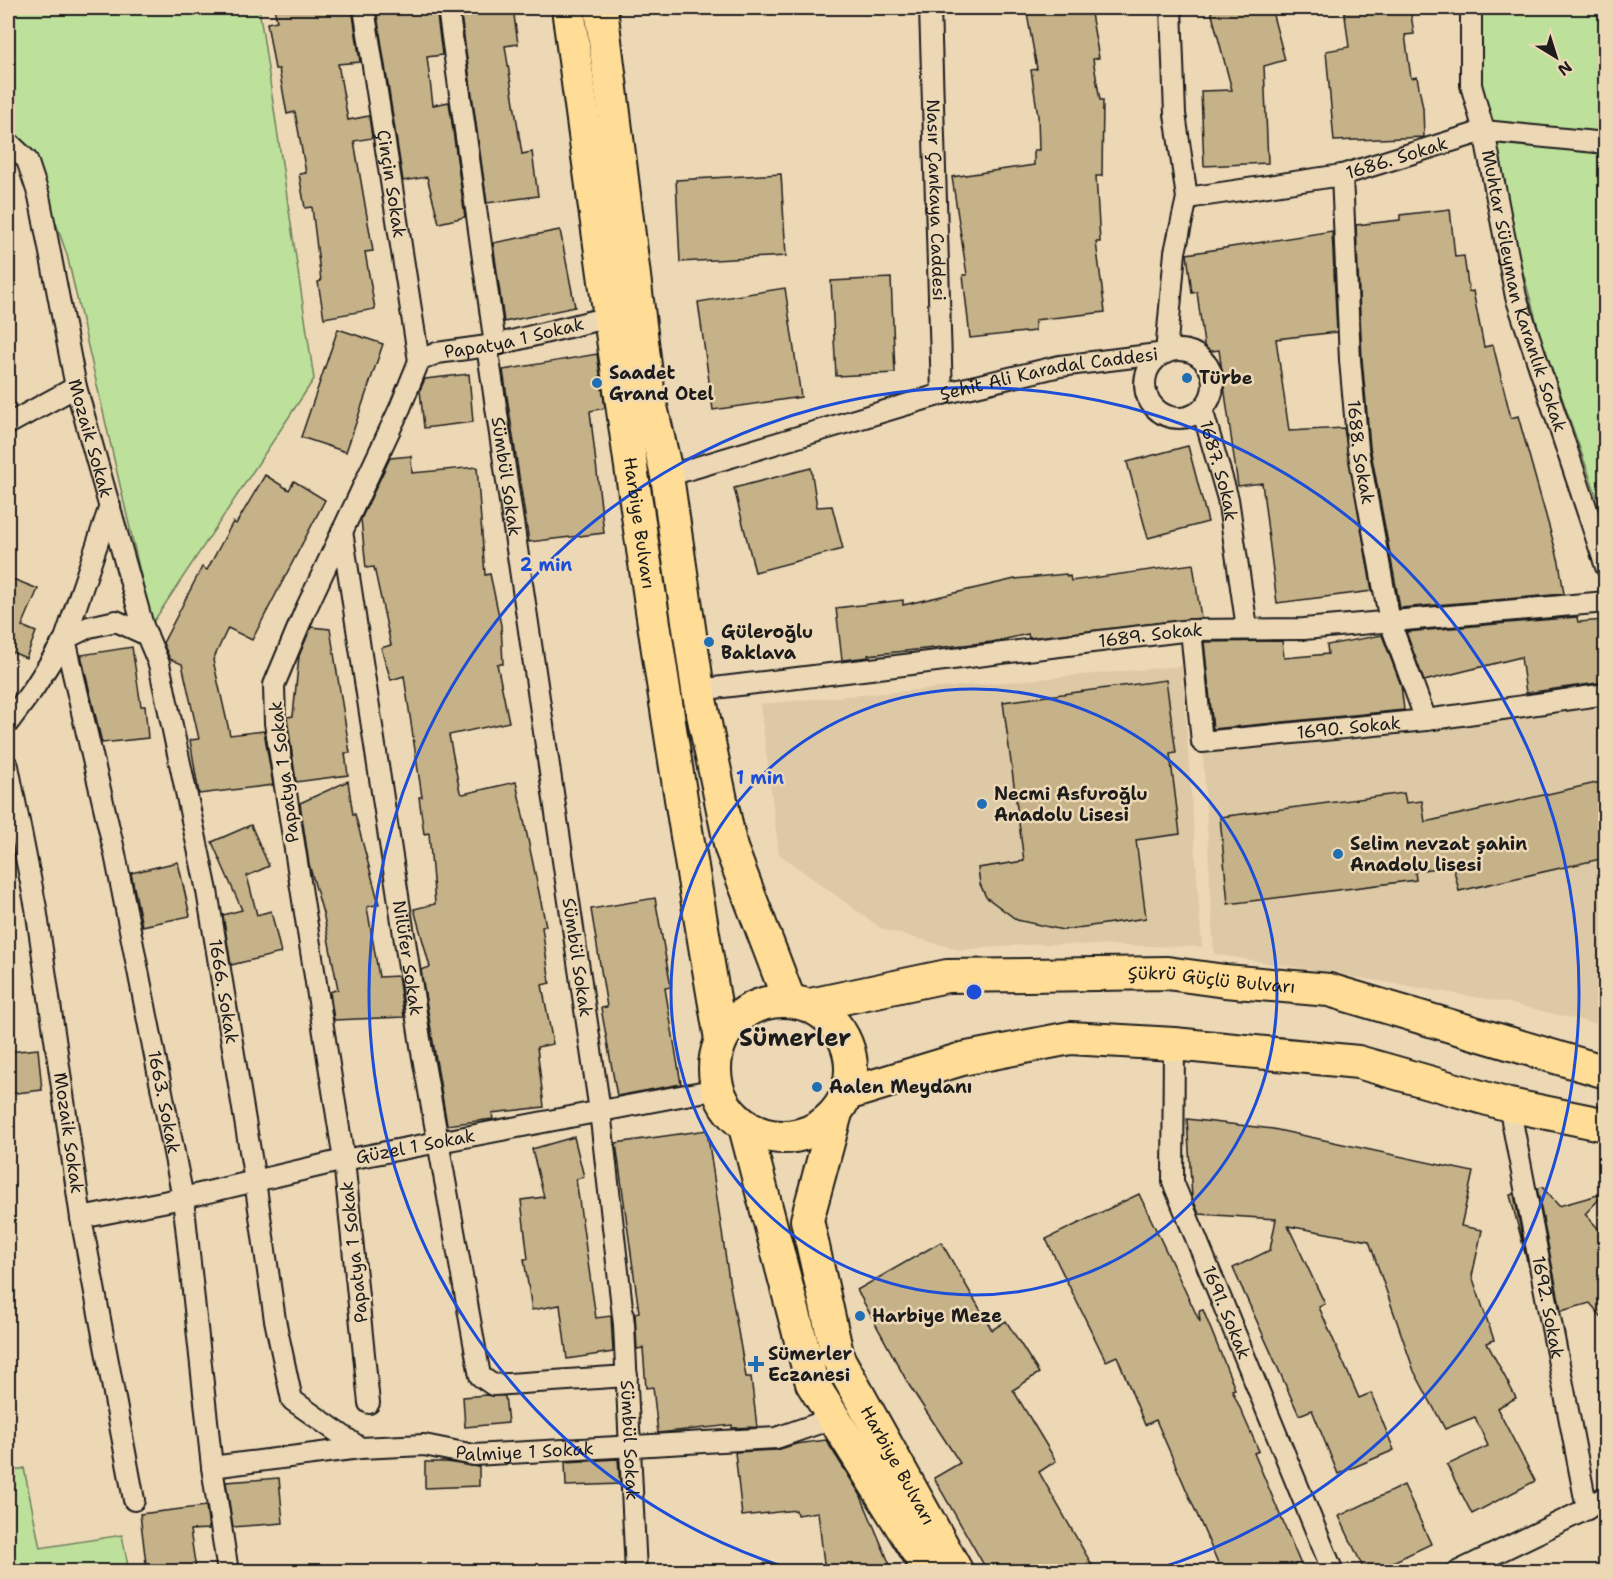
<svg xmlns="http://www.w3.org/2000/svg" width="1613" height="1579" viewBox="0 0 1613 1579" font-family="'Shantell Sans',sans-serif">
	<rect width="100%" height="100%" fill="#edd8b6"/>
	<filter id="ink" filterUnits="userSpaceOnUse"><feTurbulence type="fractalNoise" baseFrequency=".0167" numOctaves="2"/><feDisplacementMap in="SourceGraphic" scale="12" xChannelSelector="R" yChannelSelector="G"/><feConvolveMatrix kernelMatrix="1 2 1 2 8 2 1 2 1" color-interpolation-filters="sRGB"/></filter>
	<g filter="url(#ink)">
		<g fill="#ddc9a5">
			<polygon points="1182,666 1202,947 1038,944 960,950 882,929 779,854 760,704"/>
			<polygon points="1605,700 1605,1026 1505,1002 1214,954 1203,754 1437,728"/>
		</g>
		<g fill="#bde09a" stroke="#6c7e5b" stroke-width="1.5">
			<polygon points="8,8 259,8 314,379 152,624 67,255 34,159 8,127"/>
			<polygon points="1471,8 1605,8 1605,520 1541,338 1484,131"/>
			<polygon points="24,1468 40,1548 122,1535 129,1571 8,1571 8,1473"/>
		</g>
		<g fill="#c6b288" stroke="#1c1c1c" stroke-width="1.5">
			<polygon points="274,8 352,8 360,62 338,64 348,120 369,116 372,138 354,141 373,251 365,252 375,309 324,318 318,282 321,281 312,207 305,208 299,174 306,173 295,112 287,114 279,69 275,69 267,23 277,21"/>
			<polygon points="376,8 436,8 442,55 427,57 433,105 449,102 465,217 439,223 427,177 403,181"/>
			<polygon points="460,8 513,8 518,44 505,46 522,154 532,152 538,196 487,203"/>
			<polygon points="1026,8 1090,8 1099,58 1093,59 1100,100 1103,100 1102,176 1096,176 1100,242 1096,242 1105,312 1035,320 1035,331 970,338 963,275 967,275 952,177 1034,165 1034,150 1039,150 1038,116 1031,70 1037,69"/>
			<polygon points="1224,8 1271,8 1285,60 1264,66 1268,163 1204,166 1201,91 1232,90 1211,11"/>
			<polygon points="1344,8 1410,8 1414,34 1405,35 1411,78 1417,77 1423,108 1424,137 1334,141 1326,51 1349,47"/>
			<polygon points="781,174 786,256 680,262 676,180"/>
			<polygon points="1450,209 1455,257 1464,256 1469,292 1473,291 1484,347 1493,345 1511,418 1518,416 1559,562 1564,594 1400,608 1370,447 1362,359 1356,225 1400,220 1400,215"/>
			<polygon points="560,230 575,307 504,322 493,243"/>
			<polygon points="1332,231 1337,332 1276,339 1289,431 1344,428 1372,591 1277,603 1262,483 1238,486 1219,350 1205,352 1197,292 1192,293 1187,254"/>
			<polygon points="891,278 895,373 836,376 831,281"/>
			<polygon points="785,288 801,397 713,410 698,302"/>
			<polygon points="338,329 383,344 346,452 301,437"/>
			<polygon points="597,354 605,408 590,411 604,533 529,542 503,370"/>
			<polygon points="469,374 473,422 424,428 420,390 425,379"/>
			<polygon points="1188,446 1208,522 1148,538 1127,462"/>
			<polygon points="411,456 412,473 477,467 485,575 490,574 501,625 503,664 497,664 509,722 449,735 460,792 463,794 516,782 546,926 542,927 550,983 542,985 553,1044 537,1047 544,1107 492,1113 493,1119 447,1125 421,970 430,967 414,909 435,904 429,833 424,834 419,797 422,797 404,676 391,680 381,648 391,645 374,567 366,568 361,519 390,458"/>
			<polygon points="811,468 817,507 832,506 843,549 755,572 734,488"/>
			<polygon points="265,475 289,490 294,481 325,500 252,640 228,628 213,660 230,735 264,731 273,785 199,794 190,740 199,739 182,664 170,659 163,643 202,567 207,570 233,522 236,524"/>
			<polygon points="1193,564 1201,618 1029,638 1028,634 992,642 868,655 869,657 842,660 836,608 903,600 903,605 1015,579 1066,574 1067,577 1070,576 1071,581"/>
			<polygon points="8,577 38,589 22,626 36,632 26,658 12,652 8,661"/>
			<polygon points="1577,617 1578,622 1605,620 1605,682 1526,693 1521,657 1424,681 1406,632"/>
			<polygon points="311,627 330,629 350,753 345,753 348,775 296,782 287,717 293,716 299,656"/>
			<polygon points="1382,635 1401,685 1404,710 1213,729 1204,642 1282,641 1284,658 1328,654 1327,645"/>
			<polygon points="132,647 141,706 145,706 148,738 102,743 81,655"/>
			<polygon points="1166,680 1176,753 1170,754 1180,834 1136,840 1146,918 1063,930 1017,920 986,897 980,884 978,868 1024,861 1003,702"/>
			<polygon points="348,781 353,815 355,814 379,904 367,907 379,977 398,976 404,1017 334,1020 330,992 338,989 324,917 309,864 300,803"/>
			<polygon points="1605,781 1605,858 1459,891 1453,866 1415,871 1416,880 1228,904 1220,817 1404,793 1406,803 1422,801 1425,822"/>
			<polygon points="251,825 269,866 247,876 257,915 271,911 281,953 231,965 223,915 242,910 212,842"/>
			<polygon points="178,862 190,916 142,926 131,873"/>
			<polygon points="655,898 671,987 665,988 681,1084 617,1096 601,1008 607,1007 591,909"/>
			<polygon points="38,1049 42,1090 8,1094 8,1052"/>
			<polygon points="1187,1119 1273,1129 1473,1172 1461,1226 1482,1230 1472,1276 1494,1340 1487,1343 1516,1398 1497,1408 1535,1481 1472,1514 1447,1465 1488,1446 1475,1417 1445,1429 1414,1371 1369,1241 1288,1226 1325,1304 1319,1307 1359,1398 1371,1393 1394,1450 1338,1474 1312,1410 1299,1415 1233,1268 1270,1250 1276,1219 1199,1214 1192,1197"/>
			<polygon points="707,1130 729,1280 746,1377 751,1377 757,1427 732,1428 732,1425 658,1433 653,1387 646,1388 643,1348 637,1349 635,1313 639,1312 616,1143"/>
			<polygon points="574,1137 584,1177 576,1179 596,1318 611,1316 613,1352 567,1359 560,1305 532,1310 524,1259 528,1259 521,1200 544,1197 532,1149"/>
			<polygon points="1542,1187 1559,1206 1605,1193 1585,1214 1605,1236 1605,1321 1590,1303 1561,1311 1537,1188"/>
			<polygon points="1139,1194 1200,1322 1199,1311 1203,1310 1235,1389 1232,1390 1259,1451 1254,1453 1304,1572 1222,1572 1156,1420 1145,1425 1117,1356 1106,1361 1046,1239"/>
			<polygon points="1514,1194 1527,1261 1510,1195"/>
			<polygon points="941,1242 992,1330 1006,1321 1039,1373 1013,1390 1056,1461 1039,1472 1096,1572 988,1572 934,1478 960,1463 909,1385 857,1290"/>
			<polygon points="486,1395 505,1396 508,1423 465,1427 463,1397"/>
			<polygon points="826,1440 860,1494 893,1572 825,1572 818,1512 797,1515 796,1510 742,1516 735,1452 777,1450 796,1444"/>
			<polygon points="618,1459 620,1484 566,1486 565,1462"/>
			<polygon points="425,1462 446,1462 479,1467 479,1486 425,1488"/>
			<polygon points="279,1478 283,1523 233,1527 226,1482"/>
			<polygon points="1404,1485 1431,1544 1372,1572 1365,1572 1339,1516"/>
			<polygon points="206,1506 209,1529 190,1530 196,1570 147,1572 140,1514"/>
		</g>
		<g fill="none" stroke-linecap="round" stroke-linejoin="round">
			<defs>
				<g id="street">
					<path id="s1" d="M364 8 419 361"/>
					<polyline points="448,8 495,345"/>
					<path id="s2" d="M930 8 942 394"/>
					<path id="s3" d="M1471 8V85L1484 131 1516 297 1606 567"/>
					<path id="s4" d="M8 142 27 160 39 196 76 387 143 626 159 664 207 891 255 1181 275 1320 292 1400 360 1448"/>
					<path id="s5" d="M1342 175 1350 360 1358 449 1390 622 1426 720"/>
					<path id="s6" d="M1187 198 1342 175 1484 131 1606 143"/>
					<path id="s7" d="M487 346 600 1111 624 1325 636 1572"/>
					<circle cx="1179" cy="384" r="34"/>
					<path id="s8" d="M1202 409 1228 499 1247 628"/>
					<polyline points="8,424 76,387"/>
					<path id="s9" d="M667 476 942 394 1060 366 1166 353 1175 252 1187 198 1175 114 1171 8"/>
					<path id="s10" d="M342 531 422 1052 480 1376 493 1385 627 1376"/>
					<path id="s11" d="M1191 630 1202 742 1426 720 1606 694"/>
					<path id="s12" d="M147 635 116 621 89 627 65 639 115 854 183 1198 212 1467 228 1572"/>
					<path id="s13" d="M698 690 1191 630 1304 629 1606 602"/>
					<polyline points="8,723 34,688 65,639 110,506"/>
					<path id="s14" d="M8 766 36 908 81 1218 134 1500"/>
					<path id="s15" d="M1174 1044 1173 1182 1333 1572"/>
					<path id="s16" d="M1509 1105 1587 1509"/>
					<path id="s17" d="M81 1218 183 1198 344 1160 717 1089"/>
					<path id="s18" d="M369 1403 344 1160 275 723 274 685 305 611 400 408 419 361 437 353 495 345 609 317"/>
					<path id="s19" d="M212 1467 360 1448 424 1445 474 1455 776 1438 834 1418"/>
					<polyline points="1457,1572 1587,1509 1606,1496"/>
				</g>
				<g id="primary">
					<path id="s20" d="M568 8C614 352 661 696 721 1039"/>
					<polyline points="601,8 649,398 667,476 698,690 731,848 789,1000"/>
					<circle cx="783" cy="1069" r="68"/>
					<path id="s21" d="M810 1005 947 976 1167 973 1225 981 1329 990 1606 1072"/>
					<polyline points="847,1094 962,1059 1070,1038 1174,1044 1358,1062 1509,1105 1606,1125"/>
					<path id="s22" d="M836 1113 807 1220 838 1358 957 1572"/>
					<polyline points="745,1127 812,1383 930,1572"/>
				</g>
			</defs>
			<use href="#street" stroke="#1c1c1c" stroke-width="24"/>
			<use href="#primary" stroke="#1c1c1c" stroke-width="36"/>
			<use href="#street" stroke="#edd8b6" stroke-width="20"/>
			<use href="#primary" stroke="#ffdd96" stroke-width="32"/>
		</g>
	</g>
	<g fill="none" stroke="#1d4ed8" stroke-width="3">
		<circle cx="974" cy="992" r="303"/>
		<path d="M797 1571A605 605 0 1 1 1151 1571"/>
	</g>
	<g fill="#1f6fb2" stroke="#edd8b6" stroke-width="2">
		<circle cx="1187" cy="378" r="6"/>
		<circle cx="597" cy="383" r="6"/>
		<circle cx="709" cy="642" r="6"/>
		<circle cx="982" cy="804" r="6"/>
		<circle cx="1338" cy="854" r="6"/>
		<circle cx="817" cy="1087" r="6"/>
		<circle cx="860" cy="1316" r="6"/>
		<path d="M753 1355h6v6h6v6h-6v6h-6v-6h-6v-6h6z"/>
	</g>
	<g text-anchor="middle" stroke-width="5" stroke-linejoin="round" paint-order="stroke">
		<g font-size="18" fill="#1c1c1c" stroke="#edd8b6">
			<text dy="6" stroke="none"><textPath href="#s6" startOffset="214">1686. Sokak</textPath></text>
			<text dy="6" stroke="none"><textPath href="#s1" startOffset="178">Çinçin Sokak</textPath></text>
			<text dy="6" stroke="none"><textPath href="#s2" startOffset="192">Nasır Çankaya Caddesi</textPath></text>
			<text dy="6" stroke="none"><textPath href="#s3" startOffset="290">Muhtar Süleyman Karanlık Sokak</textPath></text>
			<text dy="6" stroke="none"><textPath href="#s18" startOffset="1178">Papatya 1 Sokak</textPath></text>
			<text dy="6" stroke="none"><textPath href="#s9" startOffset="396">Şehit Ali Karadal Caddesi</textPath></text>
			<text dy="6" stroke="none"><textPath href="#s4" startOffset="312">Mozaik Sokak</textPath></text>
			<text dy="6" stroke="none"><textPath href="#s5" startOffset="278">1688. Sokak</textPath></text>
			<text dy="6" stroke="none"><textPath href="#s8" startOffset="64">1687. Sokak</textPath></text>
			<text dy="6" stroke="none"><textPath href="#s7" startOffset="132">Sümbül Sokak</textPath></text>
			<text dy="6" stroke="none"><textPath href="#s20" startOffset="520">Harbiye Bulvarı</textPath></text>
			<text dy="6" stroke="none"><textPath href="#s13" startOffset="456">1689. Sokak</textPath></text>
			<text dy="6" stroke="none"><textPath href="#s11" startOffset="260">1690. Sokak</textPath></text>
			<text transform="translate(284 772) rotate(-97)" y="6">Papatya 1 Sokak</text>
			<text dy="6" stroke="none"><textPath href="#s7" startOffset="618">Sümbül Sokak</textPath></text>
			<text dy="6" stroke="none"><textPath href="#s10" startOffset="432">Nilüfer Sokak</textPath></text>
			<text dy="6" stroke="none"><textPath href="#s21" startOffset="405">Şükrü Güçlü Bulvarı</textPath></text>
			<text dy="6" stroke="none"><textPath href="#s4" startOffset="882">1666. Sokak</textPath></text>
			<text dy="6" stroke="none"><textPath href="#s12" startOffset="562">1663. Sokak</textPath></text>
			<text dy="6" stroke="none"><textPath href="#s14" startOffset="372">Mozaik Sokak</textPath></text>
			<text dy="6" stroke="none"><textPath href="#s17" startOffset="342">Güzel 1 Sokak</textPath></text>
			<text transform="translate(354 1252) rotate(-96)" y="6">Papatya 1 Sokak</text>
			<text dy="6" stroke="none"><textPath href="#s16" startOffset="206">1692. Sokak</textPath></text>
			<text dy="6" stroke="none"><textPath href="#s15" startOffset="279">1691. Sokak</textPath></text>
			<text dy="6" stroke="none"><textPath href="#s7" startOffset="1104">Sümbül Sokak</textPath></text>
			<text dy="6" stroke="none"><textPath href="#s19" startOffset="315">Palmiye 1 Sokak</textPath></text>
			<text dy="6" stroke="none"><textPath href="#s22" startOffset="375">Harbiye Bulvarı</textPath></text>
		</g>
		<g font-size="18" font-weight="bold" fill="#1c1c1c" stroke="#edd8b6" text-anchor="start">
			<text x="609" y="379">Saadet<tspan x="609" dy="21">Grand Otel</tspan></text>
			<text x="1199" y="384">Türbe</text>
			<text x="721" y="638">Güleroğlu<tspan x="721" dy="21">Baklava</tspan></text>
			<text x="994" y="800">Necmi Asfuroğlu<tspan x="994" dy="21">Anadolu Lisesi</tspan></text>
			<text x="1350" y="850">Selim nevzat şahin<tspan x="1350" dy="21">Anadolu lisesi</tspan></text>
			<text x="829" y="1093">Aalen Meydanı</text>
			<text x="872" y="1322">Harbiye Meze</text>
			<text x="768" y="1360">Sümerler<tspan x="768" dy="21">Eczanesi</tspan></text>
		</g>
		<g font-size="24" font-weight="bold" fill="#1c1c1c" stroke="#edd8b6">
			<text x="795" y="1046">Sümerler</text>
		</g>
	</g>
	<circle cx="974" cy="992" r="9" fill="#1d4ed8" stroke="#edd8b6" stroke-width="3"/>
	<g font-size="18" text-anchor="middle" font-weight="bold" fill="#1d4ed8" stroke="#edd8b6" stroke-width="5" stroke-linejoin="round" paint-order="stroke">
		<text x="546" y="571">2 min</text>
		<text x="760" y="784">1 min</text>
	</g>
	<rect width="1613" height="1579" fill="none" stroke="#edd8b6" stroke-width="30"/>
	<rect x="15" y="15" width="1583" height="1549" fill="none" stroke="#1c1c1c" stroke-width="2" filter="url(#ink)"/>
	<g transform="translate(1556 57) rotate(142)" stroke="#edd8b6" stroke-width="4.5" paint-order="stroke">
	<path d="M0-4.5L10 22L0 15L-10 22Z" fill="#1c1c1c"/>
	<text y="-9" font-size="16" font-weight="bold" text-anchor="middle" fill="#1c1c1c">N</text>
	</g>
</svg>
